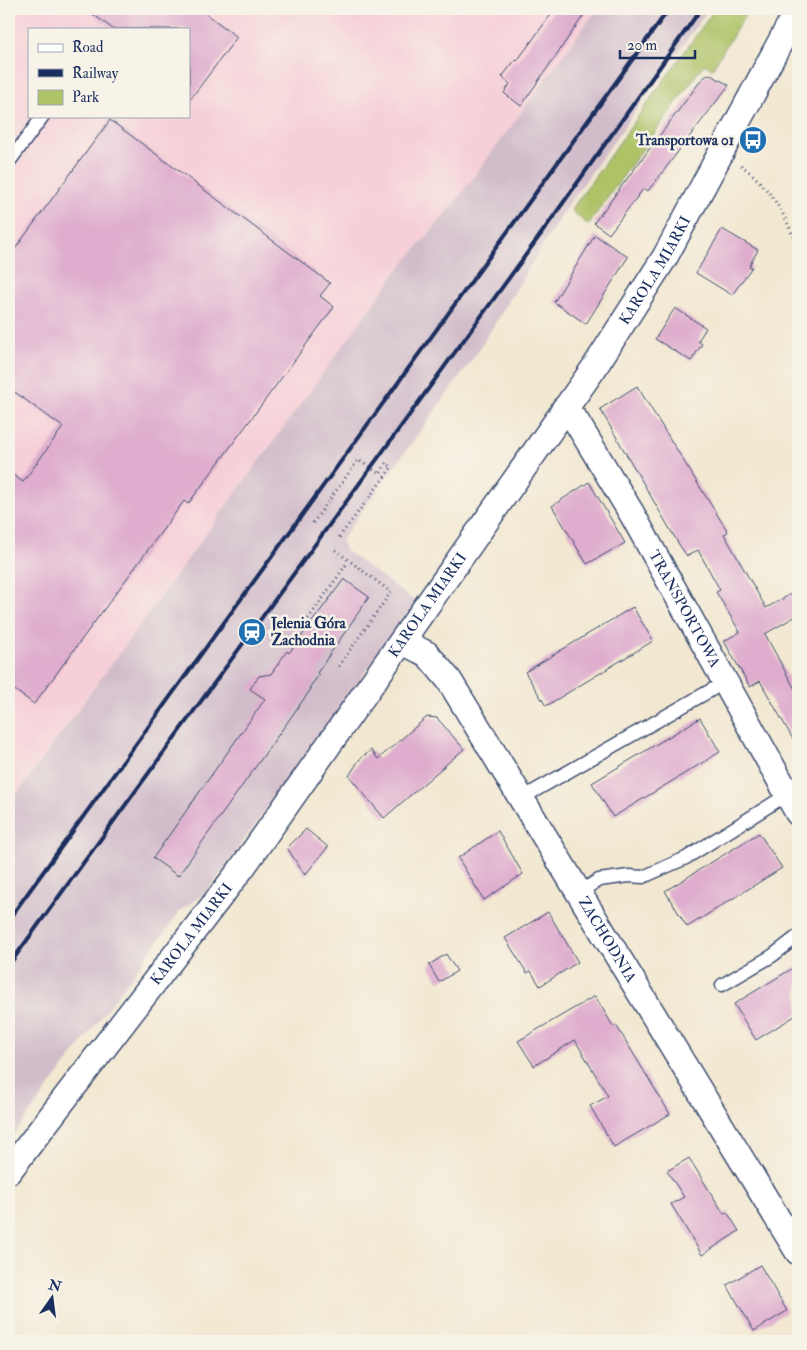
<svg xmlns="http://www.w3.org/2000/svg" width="807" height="1350" viewBox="0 0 807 1350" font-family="'IM FELL Double Pica',serif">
	<rect width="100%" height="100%" fill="#f7f3e8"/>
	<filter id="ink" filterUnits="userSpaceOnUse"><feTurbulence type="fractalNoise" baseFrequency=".02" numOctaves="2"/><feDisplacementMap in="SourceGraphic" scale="10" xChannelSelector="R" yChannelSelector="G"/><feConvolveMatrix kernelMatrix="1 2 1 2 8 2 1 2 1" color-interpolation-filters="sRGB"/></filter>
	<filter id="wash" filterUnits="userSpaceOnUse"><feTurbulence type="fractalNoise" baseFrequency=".0096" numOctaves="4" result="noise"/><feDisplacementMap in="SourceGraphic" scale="20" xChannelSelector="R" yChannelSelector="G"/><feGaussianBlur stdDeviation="1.12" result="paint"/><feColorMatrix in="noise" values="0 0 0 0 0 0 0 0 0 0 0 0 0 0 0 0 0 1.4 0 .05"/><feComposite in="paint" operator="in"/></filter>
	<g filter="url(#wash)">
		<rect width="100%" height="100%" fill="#f2e8d1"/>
		<path fill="#f6cfd8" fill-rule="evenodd" d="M9 9H597L451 208 398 270 9 805ZM29 29H189V116H29Z"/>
		<polygon fill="#d1bdca" points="597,9 709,9 563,212 477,353 341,540 346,551 416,602 207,892 181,910 9,1141 9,805 398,270 451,208"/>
		<polygon fill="#aec266" stroke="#647862" points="715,9 749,9 712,69 704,64 588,225 571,210"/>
		<g id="blocks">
			<g fill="#dfaece">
				<polygon points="86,9 200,9 237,37 189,101 189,29 113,29"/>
				<polygon points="555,9 588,9 521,106 504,93 510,84 502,77 515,60 517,61"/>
				<polygon points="709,74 729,85 648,191 644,188 609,234 594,223 702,79"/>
				<polygon points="110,120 330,283 320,296 334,307 188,504 184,501 34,704 9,686 9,472 23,482 63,427 9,388 9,257"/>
				<polygon points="722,229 758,250 749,266 752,267 732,295 696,273"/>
				<polygon points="595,235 628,257 586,324 554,302"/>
				<polygon points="675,308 706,328 698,341 702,344 691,361 655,339"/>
				<polygon points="637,386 728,532 724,534 766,608 798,590 798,615 765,634 798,695 798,748 760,681 750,687 724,641 740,632 716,592 720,590 698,550 687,556 678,543 600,409"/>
				<polygon points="589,482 625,543 587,564 552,506"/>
				<polygon points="344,579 369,597 317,673 319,675 309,688 311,689 178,876 153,858 265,699 250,689 259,676 271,674 287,651 289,653"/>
				<polygon points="633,607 653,641 546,706 525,672"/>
				<polygon points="427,717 437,718 464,749 384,818 349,776 359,760 371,750 378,759"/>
				<polygon points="700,718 720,752 613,817 592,783"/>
				<polygon points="306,829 328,847 305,875 287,848"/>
				<polygon points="498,831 523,874 484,900 458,858"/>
				<polygon points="759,833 782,868 687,927 665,891"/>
				<polygon points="548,912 578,962 540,986 531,971 527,973 505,938"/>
				<polygon points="446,954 457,971 439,982 429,965"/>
				<polygon points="798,965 798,1014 756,1040 734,1004"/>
				<polygon points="595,996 613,1026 616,1025 670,1114 614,1147 590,1106 608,1096 575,1040 534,1066 518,1041"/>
				<polygon points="689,1158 724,1214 727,1212 739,1231 702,1255 671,1204 684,1197 667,1171"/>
				<polygon points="760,1265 787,1311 754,1331 727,1285"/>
			</g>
		</g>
	</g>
	<g filter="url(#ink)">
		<use href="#blocks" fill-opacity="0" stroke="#3b4b6f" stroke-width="1"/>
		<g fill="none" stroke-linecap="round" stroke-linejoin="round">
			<defs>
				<g id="service">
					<polyline points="9,162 43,116"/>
					<polyline points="522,798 713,689"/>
					<polyline points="579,892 599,880 629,876 643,877 686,858 788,794"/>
					<polyline points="722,985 772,956 798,936"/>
				</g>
				<g id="minor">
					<path id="s1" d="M564 409 576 421 632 514 798 813"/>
					<path id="s2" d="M403 642 427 654 449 680 798 1252"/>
					<path id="s3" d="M9 1171 242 868 594 368 665 257 798 9"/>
				</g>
			</defs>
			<use href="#service" stroke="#3b4b6f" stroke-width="15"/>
			<use href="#minor" stroke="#3b4b6f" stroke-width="28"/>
			<g stroke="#3b4b6f" stroke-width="3" stroke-dasharray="1 4" stroke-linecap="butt">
				<path d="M741 165C771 188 785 214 798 248"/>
				<polyline points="313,523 358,460 380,474 386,463 392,467 337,540"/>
				<polyline points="335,550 391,592 338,667"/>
				<polyline points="308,619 348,562"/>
			</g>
			<use href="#service" stroke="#fff" stroke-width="12"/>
			<use href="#minor" stroke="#fff" stroke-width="25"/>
			<g stroke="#1b2f5e" stroke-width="4">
				<polyline points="9,919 669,9"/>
				<polyline points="9,965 541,234 701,9"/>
			</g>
		</g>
	</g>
	<defs>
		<symbol id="bus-disc" viewBox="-11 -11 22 22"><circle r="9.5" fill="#1f6fb2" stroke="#f7f3e8"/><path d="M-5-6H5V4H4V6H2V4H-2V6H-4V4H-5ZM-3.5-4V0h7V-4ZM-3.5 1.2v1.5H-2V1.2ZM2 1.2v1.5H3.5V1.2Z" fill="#fff"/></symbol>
		<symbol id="station-disc" viewBox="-11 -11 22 22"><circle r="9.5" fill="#1f6fb2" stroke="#f7f3e8"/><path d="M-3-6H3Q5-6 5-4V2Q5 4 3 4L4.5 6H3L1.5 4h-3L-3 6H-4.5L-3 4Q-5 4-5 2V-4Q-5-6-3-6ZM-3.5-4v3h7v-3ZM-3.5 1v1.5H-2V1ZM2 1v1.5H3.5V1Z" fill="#fff"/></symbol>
	</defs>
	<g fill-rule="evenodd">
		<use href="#bus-disc" x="737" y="124" width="32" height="32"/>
		<use href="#station-disc" x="236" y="616" width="32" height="32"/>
	</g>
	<g text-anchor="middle" stroke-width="5" stroke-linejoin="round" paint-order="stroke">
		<g font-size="15" font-weight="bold" fill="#1b2f5e" stroke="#f7f3e8" text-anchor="end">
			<text x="734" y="145">Transportowa 01</text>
			<text x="271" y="628" text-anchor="start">Jelenia Góra<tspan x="271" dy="17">Zachodnia</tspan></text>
		</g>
		<g font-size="15" fill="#1b2f5e" stroke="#f7f3e8">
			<text dy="5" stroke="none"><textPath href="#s3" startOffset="1109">KAROLA MIARKI</textPath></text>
			<text dy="5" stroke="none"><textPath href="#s3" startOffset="704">KAROLA MIARKI</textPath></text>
			<text dy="5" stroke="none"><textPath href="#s1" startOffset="234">TRANSPORTOWA</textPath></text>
			<text dy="5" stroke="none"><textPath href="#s3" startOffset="299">KAROLA MIARKI</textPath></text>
			<text dy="5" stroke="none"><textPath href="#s2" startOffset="365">ZACHODNIA</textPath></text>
		</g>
	</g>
	<rect width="807" height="1350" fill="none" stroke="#f7f3e8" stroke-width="30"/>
	<rect x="28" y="28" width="162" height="90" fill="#f7f3e8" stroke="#9fa5b1"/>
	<rect x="38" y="44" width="25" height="8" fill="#ffffff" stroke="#9fa5b1"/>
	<text x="72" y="52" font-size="15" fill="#1b2f5e">Road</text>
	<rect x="38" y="69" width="25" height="8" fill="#1b2f5e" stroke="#9fa5b1"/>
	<text x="72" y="78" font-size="15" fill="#1b2f5e">Railway</text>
	<rect x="38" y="90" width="25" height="15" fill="#aec266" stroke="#9fa5b1"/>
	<text x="72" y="102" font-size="15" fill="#1b2f5e">Park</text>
	<g transform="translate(52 1298) rotate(14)" stroke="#f7f3e8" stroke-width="4" paint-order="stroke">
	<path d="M0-4L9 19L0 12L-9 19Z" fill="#1b2f5e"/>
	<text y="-8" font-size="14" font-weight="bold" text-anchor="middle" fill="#1b2f5e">N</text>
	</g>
	<path d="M620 50v8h75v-8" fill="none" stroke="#1b2f5e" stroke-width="2.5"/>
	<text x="627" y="50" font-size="15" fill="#1b2f5e" stroke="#f7f3e8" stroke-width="4" paint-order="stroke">20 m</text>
</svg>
